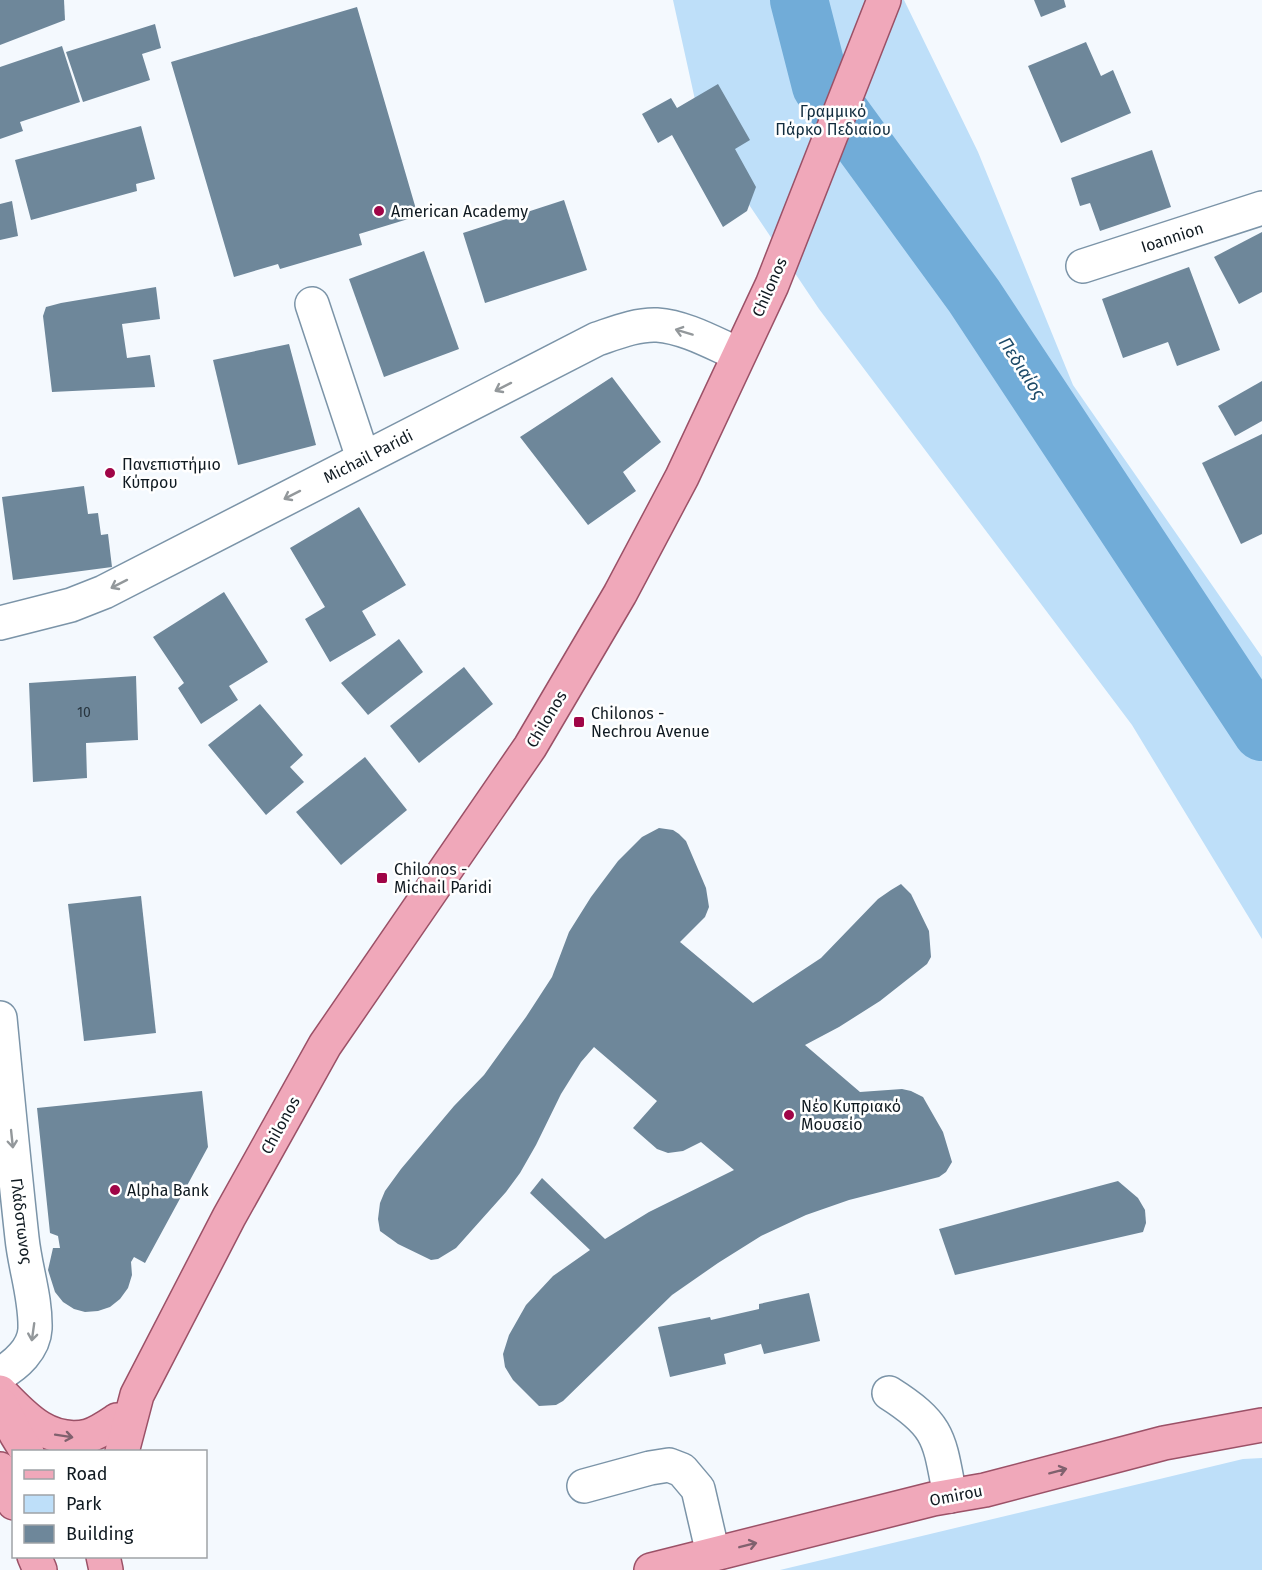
<svg xmlns="http://www.w3.org/2000/svg" width="1262" height="1570" viewBox="0 0 1262 1570" font-family="'Fira Sans',sans-serif">
	<rect width="100%" height="100%" fill="#f4f9fe"/>
	<g fill="#bedff9">
		<polygon points="673,0 904,0 978,152 1073,385 1262,657 1262,939 1132,725 819,309 703,136"/>
		<polygon points="1262,1458 1262,1570 780,1570 1243,1459"/>
	</g>
	<g fill="none" stroke-linecap="round" stroke-linejoin="round">
		<polyline stroke="#71acd8" stroke-width="58" points="799,0 821,86 974,296 1262,732"/>
	</g>
	<g fill="#6e879a">
		<polygon points="0,0 64,0 65,20 0,45"/>
		<polygon points="1034,0 1064,0 1066,7 1041,17"/>
		<polygon points="357,7 418,216 359,234 362,245 280,269 278,264 234,277 171,62"/>
		<polygon points="155,24 161,48 142,54 150,80 83,102 66,52"/>
		<polygon points="1086,42 1101,76 1113,70 1131,113 1061,143 1028,66"/>
		<polygon points="62,46 80,102 20,122 23,131 0,139 0,67"/>
		<polygon points="718,84 750,140 735,149 756,187 747,211 723,227 672,135 658,143 642,114 671,98 677,108"/>
		<polygon points="141,126 155,179 136,184 137,191 31,220 15,160"/>
		<polygon points="1152,150 1171,207 1100,231 1090,203 1080,206 1071,178"/>
		<polygon points="564,200 587,270 485,303 463,233"/>
		<polygon points="12,201 18,236 0,240 0,204"/>
		<polygon points="1262,232 1262,292 1239,304 1214,257"/>
		<polygon points="424,251 459,349 384,377 349,279"/>
		<polygon points="1189,267 1220,350 1177,366 1168,342 1123,358 1102,299"/>
		<polygon points="156,287 160,319 122,324 127,358 150,355 155,387 52,392 43,316 46,307 61,303"/>
		<polygon points="289,344 316,445 238,465 213,360"/>
		<polygon points="612,377 661,442 623,472 636,491 588,525 520,437"/>
		<polygon points="1262,381 1262,421 1235,436 1218,406"/>
		<polygon points="1262,434 1262,534 1241,544 1202,463"/>
		<polygon points="84,486 88,514 98,513 101,535 108,534 112,567 13,580 2,497"/>
		<polygon points="359,507 406,585 362,611 376,635 330,662 305,619 325,607 290,548"/>
		<polygon points="224,592 268,662 229,686 238,700 201,724 178,688 184,683 153,637"/>
		<polygon points="399,639 423,672 368,715 341,683"/>
		<polygon points="464,667 493,704 419,763 390,726"/>
		<polygon points="136,676 138,740 86,743 87,778 33,782 29,683"/>
		<polygon points="260,704 303,755 290,767 304,782 266,815 208,745"/>
		<polygon points="365,757 407,810 341,865 296,812"/>
		<polygon points="659,828 673,830 679,834 686,841 706,888 709,907 705,917 680,942 753,1003 821,958 878,899 891,890 901,884 911,894 929,931 931,957 927,964 880,1001 839,1027 805,1045 860,1092 902,1089 911,1091 923,1097 943,1132 952,1162 946,1172 939,1177 849,1200 806,1215 761,1236 718,1263 672,1295 563,1401 556,1405 539,1406 513,1380 505,1367 503,1354 509,1335 526,1305 553,1276 590,1250 530,1193 542,1178 605,1239 649,1212 734,1170 701,1142 683,1151 668,1153 657,1149 633,1128 657,1101 594,1047 581,1062 561,1094 536,1145 520,1173 506,1192 456,1248 438,1259 431,1260 398,1244 380,1231 378,1219 380,1203 385,1191 401,1169 454,1106 484,1075 526,1017 552,977 569,932 591,897 618,861 642,837"/>
		<polygon points="141,896 156,1033 84,1041 68,904"/>
		<polygon points="202,1091 208,1147 145,1263 134,1257 131,1262 132,1275 128,1288 120,1299 110,1307 98,1311 85,1312 74,1309 63,1302 55,1292 48,1270 53,1248 60,1248 58,1236 50,1233 37,1108"/>
		<polygon points="1118,1181 1138,1198 1145,1210 1146,1223 1143,1232 955,1275 939,1229"/>
		<polygon points="809,1293 820,1341 764,1354 761,1344 724,1354 726,1364 670,1377 658,1327 710,1317 711,1320 759,1309 759,1304"/>
	</g>
	<g fill="none" stroke-linecap="round" stroke-linejoin="round">
		<defs>
			<g id="minor">
				<polyline points="1083,266 1262,208"/>
				<polyline points="312,304 363,458"/>
				<path d="M0 623 71 605 104 592 597 339C615 333 637 324 657 325 685 327 713 343 738 354"/>
				<path d="M0 1018C7 1091 14 1165 22 1238 25 1268 36 1298 35 1329 34 1349 16 1365 0 1374"/>
				<path d="M889 1393C941 1426 939 1439 950 1496"/>
				<polyline points="584,1486 650,1468 669,1465 682,1470 698,1489 713,1554"/>
			</g>
			<g id="major">
				<path d="M0 1392C24 1417 49 1445 88 1436 98 1433 108 1426 117 1420"/>
				<polyline points="1,1405 16,1434 27,1452"/>
				<polyline points="122,1452 137,1395 229,1217 325,1045 530,747 620,594 682,477 772,285 884,0"/>
				<polyline points="0,1469 14,1503"/>
				<polyline points="34,1556 40,1570"/>
				<polyline points="103,1556 106,1570"/>
				<polyline points="651,1570 933,1499 985,1490 1164,1443 1262,1425"/>
			</g>
		</defs>
		<use href="#minor" stroke="#7b94a8" stroke-width="36"/>
		<use href="#major" stroke="#9b5167" stroke-width="36"/>
		<use href="#minor" stroke="#fff" stroke-width="33"/>
		<use href="#major" stroke="#f0a8ba" stroke-width="33"/>
	</g>
	<defs><path id="oneway-shaft" d="M-6 0H5M1.5-3L5.5 0L1.5 3" fill="none" stroke-width="1.6" stroke-linecap="round" stroke-linejoin="round" transform="scale(1.5)"/></defs>
	<g stroke="#93989b">
		<use href="#oneway-shaft" transform="translate(684 332) rotate(-163)"/>
		<use href="#oneway-shaft" transform="translate(503 387) rotate(153)"/>
		<use href="#oneway-shaft" transform="translate(292 495) rotate(153)"/>
		<use href="#oneway-shaft" transform="translate(119 584) rotate(153)"/>
		<use href="#oneway-shaft" transform="translate(12 1139) rotate(84)"/>
		<use href="#oneway-shaft" transform="translate(33 1332) rotate(98)"/>
	</g>
	<g stroke="#80616e">
		<use href="#oneway-shaft" transform="translate(64 1436) rotate(9)"/>
		<use href="#oneway-shaft" transform="translate(1058 1471) rotate(-15)"/>
		<use href="#oneway-shaft" transform="translate(748 1545) rotate(-14)"/>
	</g>
	<g fill="#a00547" stroke="#fff" stroke-width="2">
		<circle cx="379" cy="211" r="6"/>
		<circle cx="110" cy="473" r="6"/>
		<rect x="573" y="716" width="12" height="12" rx="3"/>
		<rect x="376" y="872" width="12" height="12" rx="3"/>
		<circle cx="789" cy="1115" r="6"/>
		<circle cx="115" cy="1190" r="6"/>
	</g>
	<g text-anchor="middle" stroke-width="5" stroke-linejoin="round" paint-order="stroke">
		<g font-size="14" fill="#28353f">
			<text x="84" y="717">10</text>
		</g>
		<g font-size="16" fill="#112c3e" stroke="#fff">
			<text x="833" y="117">Γραμμικό<tspan x="833" dy="18">Πάρκο Πεδιαίου</tspan></text>
		</g>
		<g font-size="16" fill="#101a21" stroke="#fff" text-anchor="start">
			<text x="391" y="217">American Academy</text>
			<text x="122" y="470">Πανεπιστήμιο<tspan x="122" dy="18">Κύπρου</tspan></text>
			<text x="591" y="719">Chilonos -<tspan x="591" dy="18">Nechrou Avenue</tspan></text>
			<text x="394" y="875">Chilonos -<tspan x="394" dy="18">Michail Paridi</tspan></text>
			<text x="801" y="1112">Νέο Κυπριακό<tspan x="801" dy="18">Μουσείο</tspan></text>
			<text x="127" y="1196">Alpha Bank</text>
		</g>
		<g font-size="16" fill="#101a21" stroke="#fff">
			<text transform="translate(1172 237) rotate(-18)" y="6">Ioannion</text>
			<text transform="translate(769 287) rotate(-66)" y="6">Chilonos</text>
			<text transform="translate(368 456) rotate(-27)" y="6">Michail Paridi</text>
			<text transform="translate(546 719) rotate(-59)" y="6">Chilonos</text>
			<text transform="translate(280 1125) rotate(-61)" y="6">Chilonos</text>
			<text transform="translate(22 1221) rotate(83)" y="6">Γλάδστωνος</text>
			<text transform="translate(956 1495) rotate(-11)" y="6">Omirou</text>
		</g>
		<g font-size="18" font-style="italic" fill="#1e4b69" stroke="#fff">
			<text transform="translate(1022 368) rotate(57)" y="6">Πεδιαίος</text>
		</g>
	</g>
	<rect x="12" y="1450" width="195" height="108" fill="#ffffff" stroke="#9fa3a6" stroke-width="1.5"/>
	<rect x="24" y="1470" width="30" height="9" fill="#f0a8ba" stroke="#9fa3a6" stroke-width="1.5"/>
	<text x="66" y="1480" font-size="18" fill="#101a21">Road</text>
	<rect x="24" y="1495" width="30" height="18" fill="#bedff9" stroke="#9fa3a6" stroke-width="1.5"/>
	<text x="66" y="1510" font-size="18" fill="#101a21">Park</text>
	<rect x="24" y="1525" width="30" height="18" fill="#6e879a" stroke="#9fa3a6" stroke-width="1.5"/>
	<text x="66" y="1540" font-size="18" fill="#101a21">Building</text>
</svg>
